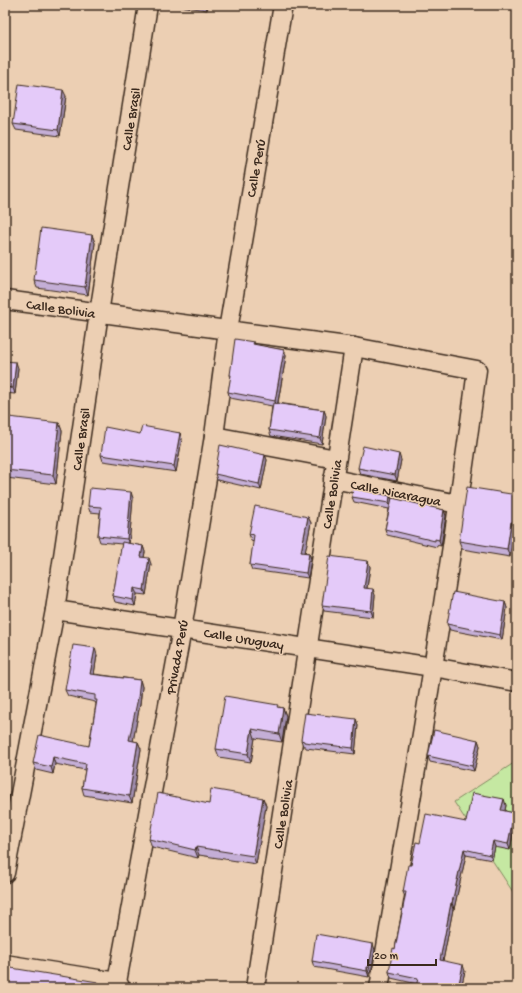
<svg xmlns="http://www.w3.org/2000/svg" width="522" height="993" viewBox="0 0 522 993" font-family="'Gochi Hand',sans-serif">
	<rect width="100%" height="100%" fill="#eccfb3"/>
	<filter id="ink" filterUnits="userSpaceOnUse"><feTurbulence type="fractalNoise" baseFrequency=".025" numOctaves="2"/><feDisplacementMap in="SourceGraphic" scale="8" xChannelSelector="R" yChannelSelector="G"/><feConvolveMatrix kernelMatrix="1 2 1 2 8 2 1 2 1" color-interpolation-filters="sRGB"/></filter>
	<g filter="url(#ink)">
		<polygon fill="#c5e8a2" stroke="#808960" points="517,761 517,898 454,802"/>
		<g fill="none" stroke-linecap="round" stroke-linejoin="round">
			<defs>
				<g id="street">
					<path d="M5 300 354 347 477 370C450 577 414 782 379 988"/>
					<polyline points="214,436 336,459"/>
					<polyline points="333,479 458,504"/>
					<polyline points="55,610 433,667 517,682"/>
					<polyline points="5,873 55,610 99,313 148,5"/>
					<polyline points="5,964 117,982 121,988"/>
					<polyline points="117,982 182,629 214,436 228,330 283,5"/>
					<polyline points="255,988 354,347"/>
				</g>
			</defs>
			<use href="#street" stroke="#3b2a1e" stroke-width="21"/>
			<use href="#street" stroke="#eccfb3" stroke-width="18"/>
		</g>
		<g fill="#c4aed6" stroke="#3b2a1e">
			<polygon points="173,5 208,5 207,10"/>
			<polygon points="66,96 60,136 16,130 13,124"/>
			<polygon points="92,235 95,243 88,295 37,288 34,280"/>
			<polygon points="254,342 255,345 284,350 286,356 278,403 324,410 326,416 322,444 271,436 269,430 272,406 230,398 228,392 231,378 230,375"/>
			<polygon points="5,361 18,368 15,394 5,393"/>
			<polygon points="59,423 62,431 56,484 6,478 5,474 5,453"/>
			<polygon points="180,433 182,439 176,472 103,461 101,455 140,434"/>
			<polygon points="265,455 267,460 261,490 217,480 215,474"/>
			<polygon points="401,460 397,481 360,474 358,468"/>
			<polygon points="517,495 517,531 514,530 510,557 462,549 459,541"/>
			<polygon points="390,496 392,499 444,510 446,516 441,546 437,545 437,547 387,535 385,529 389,509 354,502 352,497"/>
			<polygon points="133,498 129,544 143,546 145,552 144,557 151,564 146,595 137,594 135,606 115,602 113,596 122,544 100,542 98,536 100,513 90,512 88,506"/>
			<polygon points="308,517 311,523 305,552 309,553 311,559 308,578 252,570 250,565 254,541 251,540 249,534"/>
			<polygon points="368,561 370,567 367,588 375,595 373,617 324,611 322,605"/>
			<polygon points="505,602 507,608 502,640 450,630 447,624"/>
			<polygon points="97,655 94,674 140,680 142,687 140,704 133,741 138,742 141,749 132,803 84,795 82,788 85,770 55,764 53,774 36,770 33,763 89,746 96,704 95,702 68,696 65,690"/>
			<polygon points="279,707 283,708 286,716 282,742 255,738 251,762 219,757 216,749"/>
			<polygon points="356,719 358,725 355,754 306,748 305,746 303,746 301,740"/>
			<polygon points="478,740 480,746 474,771 430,762 428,756"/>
			<polygon points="263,798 266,806 256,864 199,855 198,858 152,847 149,839 209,804"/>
			<polygon points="506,805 505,811 514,813 516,818 510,850 495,847 492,860 466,855 454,909 453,909 443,961 465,971 461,988 416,988 417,984 391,978 389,972 395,949 405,897 403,892 411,865 420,843 466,822"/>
			<polygon points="375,950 371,973 369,973 369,977 314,967 312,961"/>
		</g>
		<g fill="#a08dae" stroke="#3b2a1e">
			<polygon points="205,5 208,5 207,10"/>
			<polygon points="63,90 66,96 60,136 58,130"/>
			<polygon points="92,235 95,243 88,295 85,287"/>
			<polygon points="284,350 286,356 277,407 275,401"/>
			<polygon points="16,362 18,368 15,394 13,388"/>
			<polygon points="324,410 326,416 322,444 320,438"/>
			<polygon points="59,423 62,431 56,484 53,475"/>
			<polygon points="180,433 182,439 176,472 174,466"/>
			<polygon points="399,454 401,460 397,481 395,475"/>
			<polygon points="265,455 267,460 261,490 259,484"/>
			<polygon points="131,492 133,498 129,545 127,539"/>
			<polygon points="390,496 393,502 391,509 389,503"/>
			<polygon points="444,510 446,516 441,546 439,540"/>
			<polygon points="308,517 311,523 304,558 301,552"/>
			<polygon points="511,522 514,530 510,557 507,549"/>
			<polygon points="143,546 145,552 143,563 141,557"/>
			<polygon points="309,553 311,559 308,578 306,573"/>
			<polygon points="149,558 151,564 146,595 144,590"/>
			<polygon points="368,561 370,567 366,594 364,588"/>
			<polygon points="134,588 137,594 135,606 133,600"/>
			<polygon points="373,589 375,595 373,617 371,611"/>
			<polygon points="505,602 507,608 502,640 500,635"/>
			<polygon points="95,648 97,655 93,681 90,674"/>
			<polygon points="140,680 142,687 140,704 132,747 129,740"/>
			<polygon points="283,708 286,716 282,742 279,734"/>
			<polygon points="356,719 358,725 355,754 353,748"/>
			<polygon points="252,729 255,738 251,762 248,754"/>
			<polygon points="478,740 480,746 474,771 472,766"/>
			<polygon points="138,742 141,749 132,803 129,796"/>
			<polygon points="53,757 55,764 53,774 51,767"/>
			<polygon points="263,798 266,806 256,864 253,856"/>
			<polygon points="504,799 506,805 504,816 501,810"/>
			<polygon points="514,813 516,818 510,850 508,844"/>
			<polygon points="493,841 495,847 492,860 490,855"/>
			<polygon points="196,847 199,855 198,858 195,850"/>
			<polygon points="464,849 466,855 454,909 452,903"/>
			<polygon points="451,903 453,909 442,966 440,960"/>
			<polygon points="373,944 375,950 371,973 369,967"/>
			<polygon points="463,965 465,971 461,988 458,988"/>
			<polygon points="367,967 369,973 369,977 367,971"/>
			<polygon points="98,982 100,988 97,988"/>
		</g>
		<g fill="#e4caf9" stroke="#3b2a1e">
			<polygon points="19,84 63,90 58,130 13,124"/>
			<polygon points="41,228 92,235 85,287 34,280"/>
			<polygon points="235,339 254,342 253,344 284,350 275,401 228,392 231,375 230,375"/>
			<polygon points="5,361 16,362 13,388 5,387"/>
			<polygon points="273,403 324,410 320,438 269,430"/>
			<polygon points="9,417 59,423 53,475 5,470 5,453"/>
			<polygon points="142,426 180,433 174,466 101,455 105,427 140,434"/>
			<polygon points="220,445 265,455 259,484 215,474"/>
			<polygon points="363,446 399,454 395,475 358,468"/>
			<polygon points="467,487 517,495 517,523 511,522 507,549 459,541"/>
			<polygon points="90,488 131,492 127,539 98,536 101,507 88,506"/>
			<polygon points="353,488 390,496 389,503 352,497"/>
			<polygon points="392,498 444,510 439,540 435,539 435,541 385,529"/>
			<polygon points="255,506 308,517 301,552 309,553 306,573 250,565 254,535 249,534"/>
			<polygon points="122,542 143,546 141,557 149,558 144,590 134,588 133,600 113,596"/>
			<polygon points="329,556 368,561 364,588 373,589 371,611 322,605"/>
			<polygon points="453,592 505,602 500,635 447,624"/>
			<polygon points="73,645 95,648 90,674 140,680 138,698 129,740 138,742 129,796 82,788 86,764 53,757 51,767 33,763 39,735 89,746 97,700 95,700 95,695 65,690"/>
			<polygon points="225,696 278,705 277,707 283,708 279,734 252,729 248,754 216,749"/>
			<polygon points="305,713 356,719 353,748 304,742 304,741 301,740"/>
			<polygon points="434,730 478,740 472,766 428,756"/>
			<polygon points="211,789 263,798 253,856 196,847 195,850 149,839 158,793 209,804"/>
			<polygon points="472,793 504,799 501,810 514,813 508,844 493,841 490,855 464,849 452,903 451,903 440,960 463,965 458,988 446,985 445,988 416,988 418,978 389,972 393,948 395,949 406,892 403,892 408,865 411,865 416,842 420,843 426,814 466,822"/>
			<polygon points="316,934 373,944 369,967 367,967 367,971 312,961"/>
			<polygon points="5,967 98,982 97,988 5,988"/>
		</g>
	</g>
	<g text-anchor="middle" stroke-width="3" stroke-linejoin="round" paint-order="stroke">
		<g font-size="14" fill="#3b2a1e" stroke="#eccfb3">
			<text transform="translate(130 119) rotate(-81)" y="5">Calle Brasil</text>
			<text transform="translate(255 168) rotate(-80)" y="5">Calle Perú</text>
			<text transform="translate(61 308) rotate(8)" y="5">Calle Bolivia</text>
			<text transform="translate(80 439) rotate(-82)" y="5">Calle Brasil</text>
			<text transform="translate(396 492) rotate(11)" y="5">Calle Nicaragua</text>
			<text transform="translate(331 494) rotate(-81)" y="5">Calle Bolivia</text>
			<text transform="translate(244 638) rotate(9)" y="5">Calle Uruguay</text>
			<text transform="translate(176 657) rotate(-80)" y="5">Privada Perú</text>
			<text transform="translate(282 814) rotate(-81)" y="5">Calle Bolivia</text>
		</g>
	</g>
	<rect width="522" height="993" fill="none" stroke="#eccfb3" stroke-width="20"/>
	<rect x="10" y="10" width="502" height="973" fill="none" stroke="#3b2a1e" stroke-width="1.5" filter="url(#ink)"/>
	<path d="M368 959v6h68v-6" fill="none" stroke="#3b2a1e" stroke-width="2"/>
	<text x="374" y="959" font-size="12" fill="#3b2a1e" stroke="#eccfb3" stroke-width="3" paint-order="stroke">20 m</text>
</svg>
